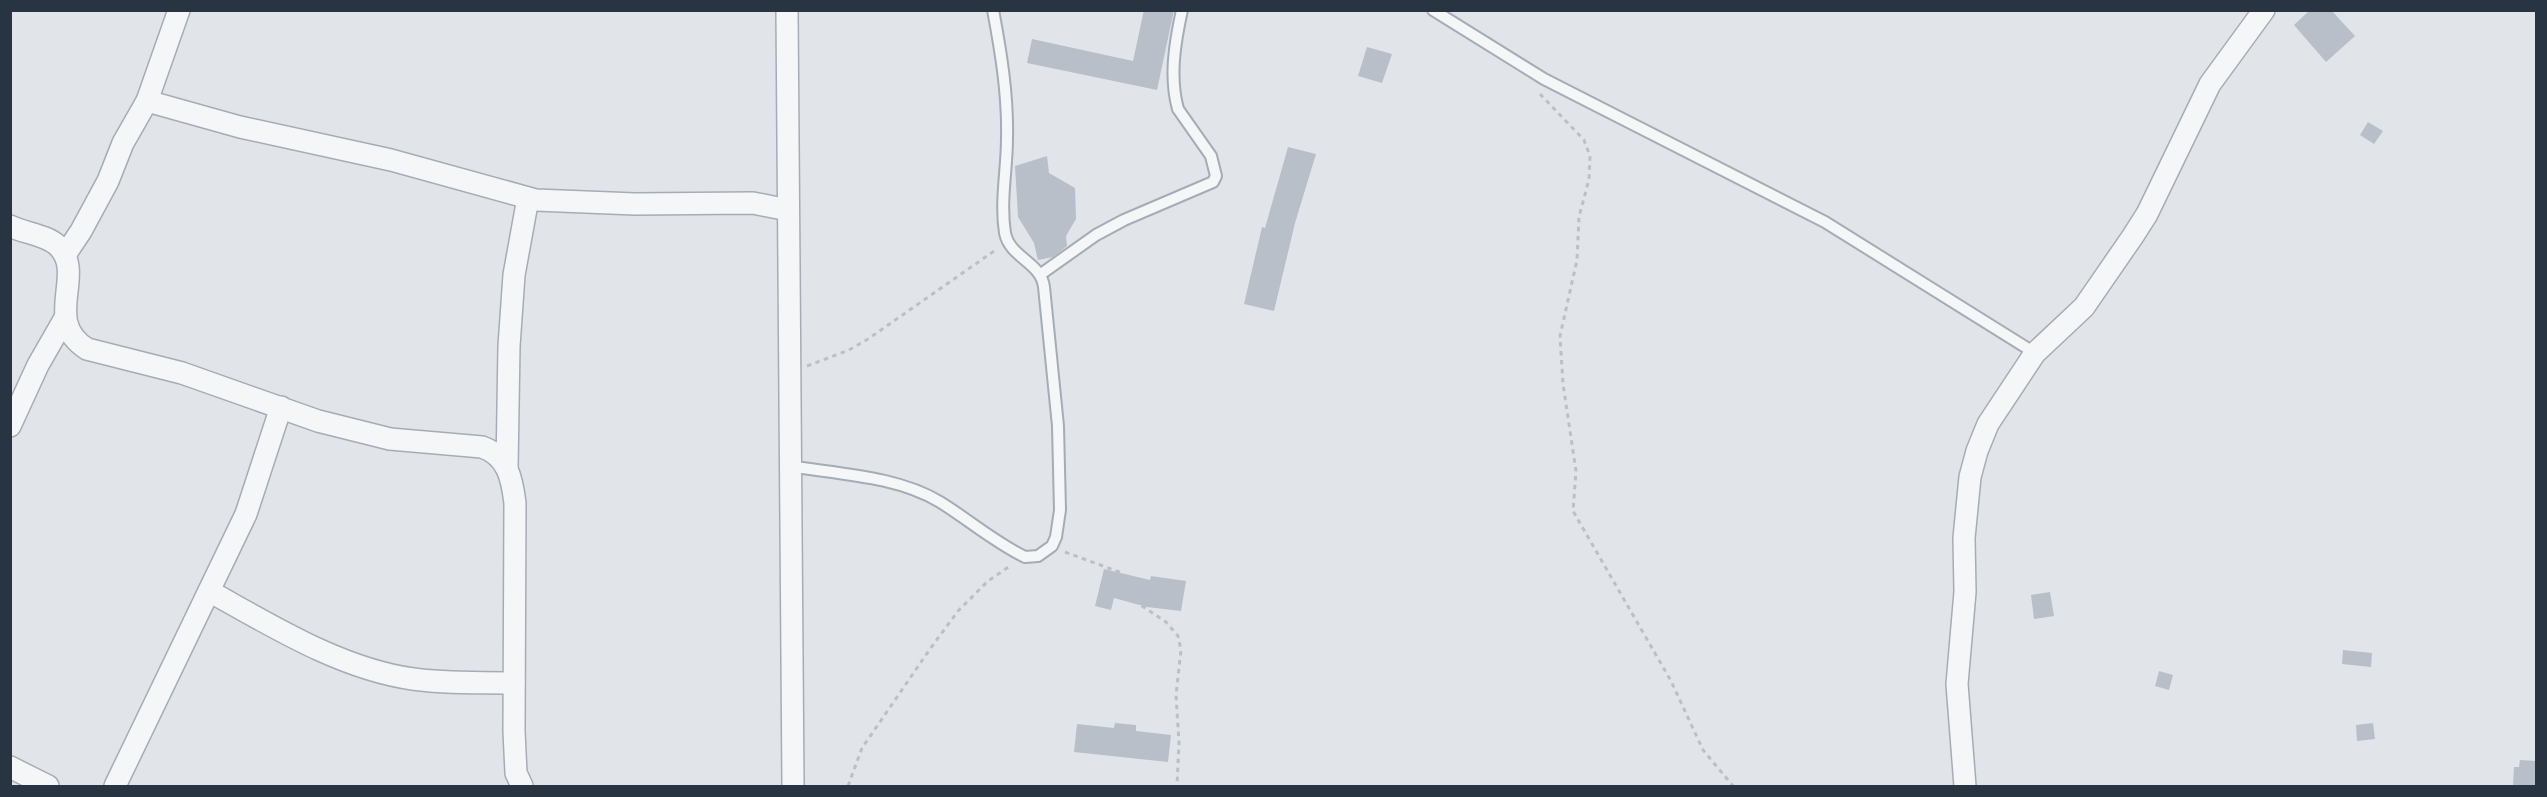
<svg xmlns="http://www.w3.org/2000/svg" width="2547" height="797" viewBox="0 0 2547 797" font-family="'Archivo Narrow',sans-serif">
	<rect width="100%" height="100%" fill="#e1e5ea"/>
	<g fill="#b8bfc8">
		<polygon points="1144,10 1174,10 1157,90 1027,63 1032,39 1133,61"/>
		<polygon points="2310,10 2331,10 2355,36 2326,62 2294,25"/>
		<polygon points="1367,47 1392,54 1382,83 1358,76"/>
		<polygon points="2368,122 2383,131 2374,144 2360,135"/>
		<polygon points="1288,147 1316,154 1295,223 1274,311 1244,304 1262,227 1265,228"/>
		<polygon points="1047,156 1049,173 1075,188 1076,219 1066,236 1067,246 1053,257 1038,260 1034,243 1018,217 1015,166"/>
		<polygon points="1104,569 1150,580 1151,576 1186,581 1181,611 1147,607 1114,598 1111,610 1095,606"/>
		<polygon points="2050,592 2054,616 2034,619 2031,595"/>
		<polygon points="2343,650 2372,653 2371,667 2342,664"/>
		<polygon points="2159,671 2173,675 2169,690 2155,686"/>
		<polygon points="1115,723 1136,725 1136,731 1171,735 1168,762 1074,752 1077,724 1114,728"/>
		<polygon points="2373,723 2375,739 2357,741 2356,725"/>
		<polygon points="2520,760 2536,761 2536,786 2513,786 2514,767 2519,767"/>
	</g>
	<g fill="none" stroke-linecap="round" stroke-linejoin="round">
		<defs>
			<g id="lane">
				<polyline points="1433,10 1544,79 1825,222 2035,353"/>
				<path d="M1041 274 1096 235 1124 220 1213 182 1216 176 1211 156 1178 109C1169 77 1175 42 1182 10"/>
				<path d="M789 466C838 474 897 476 940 502 969 520 994 542 1025 557L1038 556 1052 546 1056 537 1060 510 1058 426 1044 287C1041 262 1010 258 1005 233 1000 201 1007 170 1007 138 1008 95 1001 52 993 10"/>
			</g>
			<g id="street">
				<polyline points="787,10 793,786"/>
				<polyline points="147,101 240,127 391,160 536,200 635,204 753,203 788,210"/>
				<path d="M10 226C24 233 46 235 57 245 88 273 41 320 87 349L182 373 318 421 390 439 482 447C508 456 512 479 515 503L514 731 516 773 522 786"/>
				<polyline points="65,255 81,231 108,181 123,143 147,101 179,10"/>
				<polyline points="10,426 38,365 65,318"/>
				<polyline points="507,468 509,346 514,275 528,198"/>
				<path d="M209 591C272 626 341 669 413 679 446 684 481 682 514 683"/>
				<polyline points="10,767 48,786"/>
				<polyline points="115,786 246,514 281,407"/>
				<polyline points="1965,786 1957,684 1965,592 1964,538 1970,477 1977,451 1988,424 2035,353 2084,307 2133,236 2147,214 2210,84 2264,10"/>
			</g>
		</defs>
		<use href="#lane" stroke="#a6acb5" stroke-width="14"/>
		<use href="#street" stroke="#a6acb5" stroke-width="24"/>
		<g stroke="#bbc0c5" stroke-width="3" stroke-dasharray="4.5 4.5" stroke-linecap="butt">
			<polyline points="1540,94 1584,140 1590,156 1589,179 1579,217 1577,260 1560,336 1563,384 1576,471 1573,511 1671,681 1703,750 1733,786"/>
			<polyline points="807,366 849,350 868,339 997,249"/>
			<polyline points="1065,552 1122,573 1142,606 1166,622 1178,636 1181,650 1176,695 1179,743 1177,786"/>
			<polyline points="848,786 862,748 930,649 958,611 988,581 1010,566"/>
		</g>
		<use href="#lane" stroke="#f4f6f8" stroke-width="10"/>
		<use href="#street" stroke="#f4f6f8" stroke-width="21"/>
	</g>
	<rect width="2547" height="797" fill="none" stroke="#293443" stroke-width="24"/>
</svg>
